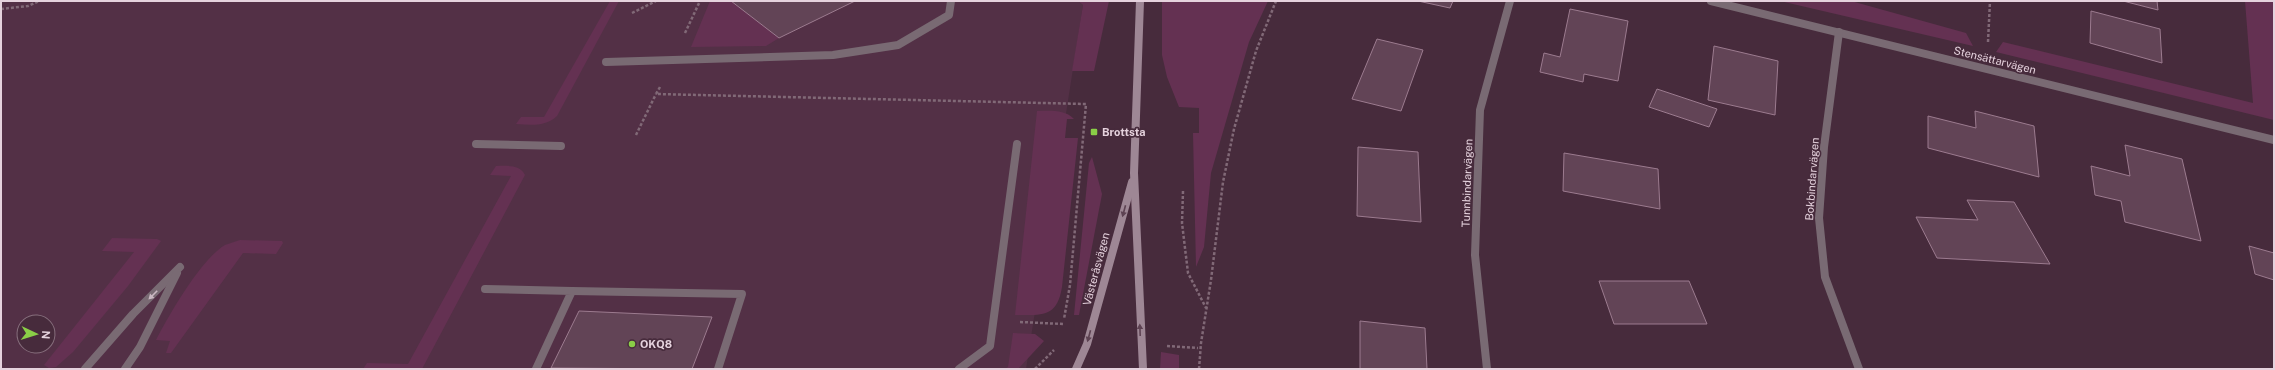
<svg xmlns="http://www.w3.org/2000/svg" width="2275" height="370" viewBox="0 0 2275 370" font-family="'Public Sans',sans-serif">
	<rect width="100%" height="100%" fill="#472b3c"/>
	<path fill="#533046" fill-rule="evenodd" d="M1 1H1078L1083 5 1026 369H1ZM24 322H48V346H24Z"/>
	<g fill="#643152">
		<path d="M610 1H619L557 116C545 127 531 125 516 124L521 117H544Z"/>
		<polygon points="710,1 731,1 779,38 766,46 691,47"/>
		<polygon points="1078,1 1109,1 1094,71 1072,71 1083,5"/>
		<polygon points="1162,1 1268,1 1249,42 1211,173 1204,247 1196,267 1193,133 1199,133 1199,108 1179,107 1167,77 1162,55"/>
		<polygon points="1780,1 1851,1 1966,33 1973,46"/>
		<polygon points="2245,1 2274,1 2274,120 1996,52 2003,42 2253,103"/>
		<path d="M1037 111C1050 111 1064 109 1074 119H1067L1065 138H1078L1062 287C1057 318 1042 315 1015 315Z"/>
		<polygon points="1092,157 1102,194 1079,315 1074,315 1089,163"/>
		<path d="M496 166C506 166 520 164 525 175L422 369H363L367 363 408 364 511 176 490 175Z"/>
		<polygon points="112,238 157,239 161,241 128,286 73,352 56,367 49,368 44,365 134,252 102,251"/>
		<path d="M240 240 282 241 283 243 276 254 243 253 171 353H166L170 341 156 340C169 315 201 259 225 245 230 243 235 242 240 240Z"/>
		<polygon points="1013,333 1035,334 1044,341 1018,369 1005,369 1008,367"/>
		<polygon points="1161,352 1179,355 1179,369 1160,369"/>
	</g>
	<g fill="#624456" stroke="#9c7b8f">
		<polygon points="731,1 855,1 779,38"/>
		<polygon points="1418,1 1453,1 1450,8"/>
		<polygon points="2123,1 2157,1 2158,10"/>
		<polygon points="1570,9 1628,21 1618,81 1584,74 1583,82 1540,72 1544,53 1560,57"/>
		<polygon points="2091,11 2160,29 2162,63 2090,43"/>
		<polygon points="1377,39 1423,50 1401,111 1352,99"/>
		<polygon points="1714,46 1778,61 1775,115 1708,100"/>
		<polygon points="1657,89 1717,109 1709,127 1649,107"/>
		<polygon points="1975,111 2034,126 2039,177 1928,148 1928,116 1976,128"/>
		<polygon points="2125,145 2182,159 2201,241 2125,222 2121,201 2095,195 2091,166 2130,176"/>
		<polygon points="1358,147 1418,152 1421,222 1357,216"/>
		<polygon points="1564,153 1658,169 1660,209 1563,191"/>
		<polygon points="1967,200 2014,202 2050,264 1937,258 1916,217 1978,220"/>
		<polygon points="2249,246 2274,253 2274,280 2255,274"/>
		<polygon points="1599,281 1689,281 1707,324 1614,324"/>
		<polygon points="579,311 712,317 692,369 551,368"/>
		<polygon points="1360,321 1425,328 1427,369 1360,369"/>
	</g>
	<g fill="none" stroke-linecap="round" stroke-linejoin="round">
		<g stroke="#816977" stroke-width="2.5" stroke-dasharray="3 2" stroke-linecap="butt">
			<polyline points="1,9 28,6 39,1"/>
			<polyline points="632,13 656,1"/>
			<polyline points="685,33 700,1"/>
			<polyline points="1988,42 1990,1"/>
			<polyline points="660,87 656,94 1086,104 1070,285 1064,319"/>
			<polyline points="636,135 656,94"/>
			<polyline points="1183,191 1182,223 1188,273 1206,308"/>
			<polyline points="1020,322 1063,324"/>
			<polyline points="1167,346 1198,348"/>
			<polyline points="1035,369 1054,350"/>
			<polyline points="1199,369 1201,343 1211,280 1223,182 1234,129 1256,51 1276,1"/>
		</g>
		<g stroke="#796a73" stroke-width="8">
			<polyline points="606,62 833,55 898,45 949,15 951,1"/>
			<polyline points="476,144 561,146"/>
			<polyline points="485,289 572,291 536,369"/>
			<polyline points="572,291 742,294 718,369"/>
			<polyline points="85,369 133,314 180,267"/>
			<polyline points="125,369 140,347 177,273"/>
			<polyline points="959,369 990,346 1017,144"/>
		</g>
		<g stroke="#796a73" stroke-width="8">
			<polyline points="1711,1 2274,140"/>
			<polyline points="1839,32 1824,147 1819,218 1825,277 1859,369"/>
			<polyline points="1487,369 1475,255 1480,110 1510,1"/>
		</g>
		<g stroke="#9e8795" stroke-width="8">
			<polyline points="1140,1 1134,173 1143,369"/>
			<polyline points="1076,369 1087,344 1132,182"/>
		</g>
	</g>
	<defs><path id="oneway-solid" d="M-6-.8H1V-3.2L6.5 0L1 3.2V.8H-6Z"/></defs>
	<g fill="#5d4252">
		<use href="#oneway-solid" transform="translate(1124 211) rotate(105)"/>
		<use href="#oneway-solid" transform="translate(1140 330) rotate(-92)"/>
		<use href="#oneway-solid" transform="translate(1089 336) rotate(105)"/>
	</g>
	<use fill="#cab8c2" href="#oneway-solid" transform="translate(153 295) rotate(135)"/>
	<g fill="#8ace47" stroke="#472b3c" stroke-width="1.5">
		<rect x="1090" y="128" width="8" height="8" rx="2"/>
		<circle cx="632" cy="344" r="4"/>
	</g>
	<g text-anchor="middle" stroke-width="3.5" stroke-linejoin="round" paint-order="stroke">
		<g font-size="11" fill="#e5d2dd" stroke="#472b3c">
			<text transform="translate(1995 60) rotate(14)" y="4">Stensättarvägen</text>
			<text transform="translate(1812 179) rotate(-86)" y="4">Bokbindarvägen</text>
			<text transform="translate(1467 183) rotate(-88)" y="4">Tunnbindarvägen</text>
			<text transform="translate(1096 269) rotate(-75)" y="4">Västeråsvägen</text>
		</g>
		<g font-size="11" font-weight="bold" fill="#e5d2dd" stroke="#472b3c" text-anchor="start">
			<text x="1102" y="136">Brottsta</text>
			<text x="640" y="348">OKQ8</text>
		</g>
	</g>
	<rect width="2275" height="370" fill="none" stroke="#e5d2dd" stroke-width="4"/>
	<g transform="translate(36 334) rotate(94)"><circle r="19" fill="#472b3c" stroke="#866e7c"/>
	<path d="M0-3L7 15L0 10L-7 15Z" fill="#8ace47"/>
	<text y="-6" font-size="11" font-weight="bold" text-anchor="middle" fill="#e5d2dd">N</text>
	</g>
</svg>
